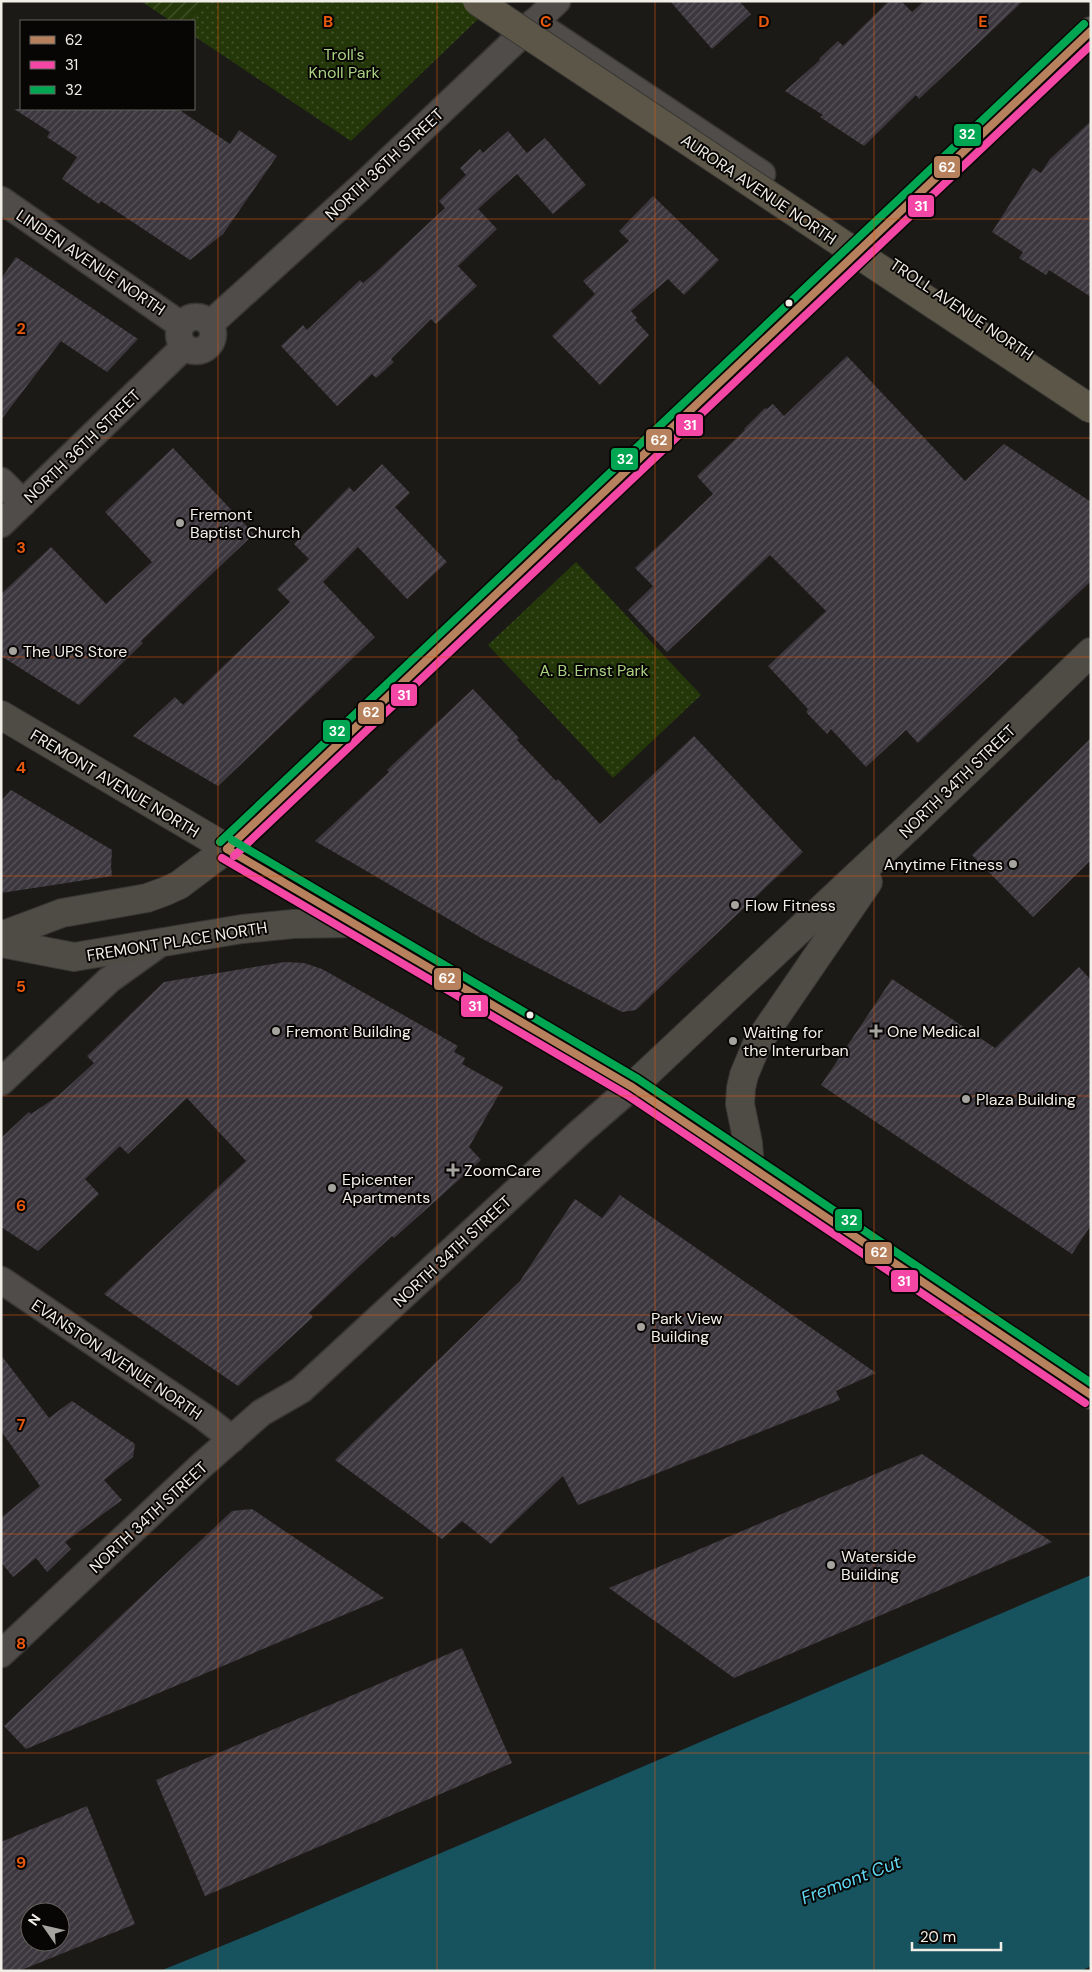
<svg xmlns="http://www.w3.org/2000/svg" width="1092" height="1972" viewBox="0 0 1092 1972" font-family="'DM Sans',sans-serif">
	<defs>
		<pattern id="park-dots" width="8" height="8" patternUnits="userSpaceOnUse" patternTransform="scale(1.25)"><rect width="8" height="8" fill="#243709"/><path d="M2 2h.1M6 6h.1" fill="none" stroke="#44542d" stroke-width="1.8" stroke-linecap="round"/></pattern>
		<pattern id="garden-furrows" width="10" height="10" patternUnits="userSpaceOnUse" patternTransform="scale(1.25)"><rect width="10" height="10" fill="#243709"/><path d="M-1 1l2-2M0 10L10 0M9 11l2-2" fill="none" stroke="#44542d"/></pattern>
		<pattern id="building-hatch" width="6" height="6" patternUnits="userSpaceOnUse" patternTransform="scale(1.25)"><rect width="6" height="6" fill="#3c373e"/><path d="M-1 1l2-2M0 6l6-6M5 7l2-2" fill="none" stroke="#59545a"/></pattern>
	</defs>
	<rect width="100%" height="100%" fill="#1c1a16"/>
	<g fill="url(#park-dots)">
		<polygon points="141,1 497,1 351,141 194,36 194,21 171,21"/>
		<polygon points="576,562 701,695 613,778 488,645"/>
	</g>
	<polygon fill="url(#garden-furrows)" points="141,1 205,1 192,21 171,21"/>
	<polygon fill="#17525f" points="1091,1575 1091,1966 1081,1971 160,1971 256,1932"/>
	<g fill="url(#building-hatch)" fill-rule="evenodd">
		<polygon points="670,1 739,1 751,14 712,49"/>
		<polygon points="889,1 901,1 912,12 924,1 1023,1 919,99 916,95 864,146 820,117 823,115 785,91 820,60 819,59 838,41 843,46"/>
		<polygon points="14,109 178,109 230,144 239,130 277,156 223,234 190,260 101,201 99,204 62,179 77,157 47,137 50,132"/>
		<polygon points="1091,121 1091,297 1049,270 1046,275 1019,258 1023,252 992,232 1033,168 1041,173 1050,159"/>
		<polygon points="508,131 527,153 545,138 586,185 553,214 517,174 478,209 497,229 458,266 477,286 436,324 431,319 391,359 394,362 376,378 372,374 337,406 281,346 303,325 307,330 360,280 363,283 376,272 445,208 439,201 466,175 460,168 480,149 483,153"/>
		<polygon points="653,196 719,260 684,295 668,279 631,311 637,318 635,320 649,335 600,385 552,336 595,294 583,281 629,241 619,231"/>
		<polygon points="16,257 138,339 107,372 61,341 1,420 1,279"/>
		<polygon points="847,356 965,481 1004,444 1091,502 1091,581 918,743 906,730 866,767 831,729 827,734 806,712 808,709 768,666 826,611 770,555 667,652 628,610 653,586 635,568 713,494 697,476 745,430 744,429 765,408 767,409 773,404 784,416"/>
		<polygon points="173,448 254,534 141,641 143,643 79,705 1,656 1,594 51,547 106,604 152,562 105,512"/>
		<polygon points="382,464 410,493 395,507 447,562 407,599 358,547 323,582 375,637 218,786 133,736 175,697 183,705 290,602 277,589 309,559 294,544 349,487 354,492"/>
		<polygon points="473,689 519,738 517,740 556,781 558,779 600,824 694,736 803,852 636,1010 622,1012 481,938 315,841 389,772 387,770"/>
		<polygon points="1091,738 1091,860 1033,917 972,855"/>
		<polygon points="11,790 112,850 111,866 112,876 1,893 1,801"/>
		<polygon points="285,962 304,963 322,969 458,1046 454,1052 465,1058 462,1064 503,1087 469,1147 481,1160 394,1238 392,1236 309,1313 313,1317 238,1386 104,1294 246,1161 187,1098 128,1154 120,1146 85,1179 99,1194 38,1251 1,1227 1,1138 29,1112 31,1114 58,1096 94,1063 87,1056 164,982"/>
		<polygon points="1079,967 1091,980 1091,1225 1072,1254 821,1085 892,979 995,1048"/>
		<polygon points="620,1195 876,1373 836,1391 840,1400 578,1505 563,1476 491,1544 462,1521 442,1539 335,1460 520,1281 575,1199 602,1218"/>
		<polygon points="1,1355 49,1418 72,1401 135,1444 133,1457 104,1480 122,1500 65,1542 71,1549 47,1572 36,1558 13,1577 1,1562 1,1518 40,1486 1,1431"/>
		<polygon points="922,1454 1052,1542 734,1678 609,1588"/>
		<polygon points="252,1509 384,1598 26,1749 4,1726 232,1511"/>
		<polygon points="462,1648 512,1763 205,1896 156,1780"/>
		<path d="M87 1806 135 1924 19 1971H1V1842ZM30 1912H60V1942H30Z"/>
	</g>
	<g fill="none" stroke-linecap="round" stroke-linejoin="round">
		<defs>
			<g id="street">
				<polyline points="534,22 762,174"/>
				<polyline points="1,200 181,325"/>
				<circle cx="196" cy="334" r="17"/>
				<polyline points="210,324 361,187 557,1"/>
				<polyline points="1,481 23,503"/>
				<polyline points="1,524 184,347"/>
				<polyline points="1,1082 109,980 162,942"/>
				<polyline points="1,1280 204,1417 232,1439"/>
				<polyline points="1,1654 201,1466 261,1413 301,1390 579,1133 632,1087"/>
			</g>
			<g id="secondary">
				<polyline points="1,715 632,1087 1091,1395"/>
				<polyline points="1,936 62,913 147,898 166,891 179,885 227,849 1091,31"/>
				<polyline points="1,943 74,957 242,929 293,924 353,923"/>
				<polyline points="632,1087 911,825 1091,652"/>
				<polyline points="750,1166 748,1143 740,1104 741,1088 744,1075 757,1044 868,882"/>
			</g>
		</defs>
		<use href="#street" stroke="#383734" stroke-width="29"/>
		<use href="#secondary" stroke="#383734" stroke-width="30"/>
		<use href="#street" stroke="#4f4c49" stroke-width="26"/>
		<use href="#secondary" stroke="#4f4c46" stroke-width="28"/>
		<defs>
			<polyline id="highway-bridge" points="477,1 1091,409"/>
		</defs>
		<use href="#highway-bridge" stroke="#383734" stroke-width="30" stroke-linecap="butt"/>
		<use href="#highway-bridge" stroke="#5b5647" stroke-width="28"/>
		<defs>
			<g id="bus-1">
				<polyline points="227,849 1091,31"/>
				<polyline points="227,849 632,1087 1091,1395"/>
			</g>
			<g id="bus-2">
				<polyline points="234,856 1091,45"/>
				<polyline points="222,858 627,1095 1085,1403"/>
			</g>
			<g id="bus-3">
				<polyline points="232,840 638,1079 1091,1383"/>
				<polyline points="220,842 1084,24"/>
			</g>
		</defs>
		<use href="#bus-1" stroke="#080604" stroke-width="11"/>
		<use href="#bus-2" stroke="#080604" stroke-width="11"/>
		<use href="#bus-3" stroke="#080604" stroke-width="11"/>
		<use href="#bus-1" stroke="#b6815c" stroke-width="8"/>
		<use href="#bus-2" stroke="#f346a5" stroke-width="8"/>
		<use href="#bus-3" stroke="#00a651" stroke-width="8"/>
	</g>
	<path fill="none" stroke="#e8590c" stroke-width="1" stroke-opacity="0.55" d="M218 1V1971M437 1V1971M655 1V1971M874 1V1971M1 219H1091M1 438H1091M1 657H1091M1 876H1091M1 1096H1091M1 1315H1091M1 1534H1091M1 1753H1091"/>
	<g fill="#f1eee8" stroke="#080604" stroke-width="2">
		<circle cx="789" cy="303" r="4.5"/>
		<circle cx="530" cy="1015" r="4.5"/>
	</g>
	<g fill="#a6a49e" stroke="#080604" stroke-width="2">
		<circle cx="180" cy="523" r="5"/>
		<circle cx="13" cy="651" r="5"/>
		<circle cx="1013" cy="864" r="5"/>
		<circle cx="735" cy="905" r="5"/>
		<circle cx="276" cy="1031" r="5"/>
		<path d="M873.5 1023.5h5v5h5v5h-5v5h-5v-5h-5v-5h5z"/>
		<circle cx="733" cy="1041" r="5"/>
		<circle cx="966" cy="1099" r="5"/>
		<path d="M450.5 1162.5h5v5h5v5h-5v5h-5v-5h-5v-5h5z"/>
		<circle cx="332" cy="1188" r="5"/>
		<circle cx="641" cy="1327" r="5"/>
		<circle cx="831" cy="1565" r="5"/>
	</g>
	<g text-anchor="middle" stroke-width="4" stroke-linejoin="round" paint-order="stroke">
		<g font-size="16" fill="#aad282" stroke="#080604">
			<text x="344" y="60">Troll's<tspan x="344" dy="18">Knoll Park</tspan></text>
			<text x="594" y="676">A. B. Ernst Park</text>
		</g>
		<g font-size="16" fill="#f1eee8" stroke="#080604">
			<text transform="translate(384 164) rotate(-43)" y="6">NORTH 36TH STREET</text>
			<text transform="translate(759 189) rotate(34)" y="6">AURORA AVENUE NORTH</text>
			<text transform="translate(91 262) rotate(34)" y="6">LINDEN AVENUE NORTH</text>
			<text transform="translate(962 309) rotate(34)" y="6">TROLL AVENUE NORTH</text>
			<text transform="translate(82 446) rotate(-44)" y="6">NORTH 36TH STREET</text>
			<text transform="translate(957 781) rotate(-44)" y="6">NORTH 34TH STREET</text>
			<text transform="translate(115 783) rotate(31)" y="6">FREMONT AVENUE NORTH</text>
			<text transform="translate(177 941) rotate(-9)" y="6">FREMONT PLACE NORTH</text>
			<text transform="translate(452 1251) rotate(-43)" y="6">NORTH 34TH STREET</text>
			<text transform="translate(117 1359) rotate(34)" y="6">EVANSTON AVENUE NORTH</text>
			<text transform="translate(148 1517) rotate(-43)" y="6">NORTH 34TH STREET</text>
		</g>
		<g font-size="16" fill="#f1eee8" stroke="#080604" text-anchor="start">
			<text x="190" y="520">Fremont<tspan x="190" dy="18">Baptist Church</tspan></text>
			<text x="23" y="657">The UPS Store</text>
			<text x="1003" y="870" text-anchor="end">Anytime Fitness</text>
			<text x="745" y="911">Flow Fitness</text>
			<text x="286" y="1037">Fremont Building</text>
			<text x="887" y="1037">One Medical</text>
			<text x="743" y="1038">Waiting for<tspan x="743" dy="18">the Interurban</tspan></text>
			<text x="976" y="1105">Plaza Building</text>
			<text x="464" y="1176">ZoomCare</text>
			<text x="342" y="1185">Epicenter<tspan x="342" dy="18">Apartments</tspan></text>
			<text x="651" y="1324">Park View<tspan x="651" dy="18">Building</tspan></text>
			<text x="841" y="1562">Waterside<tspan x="841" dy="18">Building</tspan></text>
		</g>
		<g font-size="18" font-style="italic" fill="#61d9f5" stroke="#080604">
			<text transform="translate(851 1880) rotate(-21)" y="6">Fremont Cut</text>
		</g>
	</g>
	<g font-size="16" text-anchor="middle" font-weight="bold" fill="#e8590c" stroke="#080604" stroke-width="4" stroke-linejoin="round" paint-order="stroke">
		<text x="328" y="27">B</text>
		<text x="546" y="27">C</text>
		<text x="764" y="27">D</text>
		<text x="983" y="27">E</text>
		<text x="21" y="334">2</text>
		<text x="21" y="553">3</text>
		<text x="21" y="773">4</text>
		<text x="21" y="992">5</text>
		<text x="21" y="1211">6</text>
		<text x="21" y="1430">7</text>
		<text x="21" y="1649">8</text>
		<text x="21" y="1868">9</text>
	</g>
	<g stroke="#080604" stroke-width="2">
		<rect x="953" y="123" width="29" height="24" rx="5" fill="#00a651"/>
		<rect x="933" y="155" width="28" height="24" rx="5" fill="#b6815c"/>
		<rect x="907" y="194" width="28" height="24" rx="5" fill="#f346a5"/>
		<rect x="675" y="413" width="29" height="24" rx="5" fill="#f346a5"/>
		<rect x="645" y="428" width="28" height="24" rx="5" fill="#b6815c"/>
		<rect x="610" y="447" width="29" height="24" rx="5" fill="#00a651"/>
		<rect x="390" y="683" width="28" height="24" rx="5" fill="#f346a5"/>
		<rect x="357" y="701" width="28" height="24" rx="5" fill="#b6815c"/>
		<rect x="322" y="719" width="29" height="24" rx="5" fill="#00a651"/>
		<rect x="433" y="967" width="29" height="24" rx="5" fill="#b6815c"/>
		<rect x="460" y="994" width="29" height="24" rx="5" fill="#f346a5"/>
		<rect x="834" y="1208" width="29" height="24" rx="5" fill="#00a651"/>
		<rect x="864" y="1241" width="29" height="24" rx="5" fill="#b6815c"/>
		<rect x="890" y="1269" width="29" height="24" rx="5" fill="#f346a5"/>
	</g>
	<g font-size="14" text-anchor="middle" font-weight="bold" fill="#fff">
		<text x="967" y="139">32</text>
		<text x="947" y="172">62</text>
		<text x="921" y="211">31</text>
		<text x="690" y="430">31</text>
		<text x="659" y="445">62</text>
		<text x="625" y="464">32</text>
		<text x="404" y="700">31</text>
		<text x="371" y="717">62</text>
		<text x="337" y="736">32</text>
		<text x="447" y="983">62</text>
		<text x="475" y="1011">31</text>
		<text x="849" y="1225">32</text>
		<text x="879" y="1257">62</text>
		<text x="904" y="1286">31</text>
	</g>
	<rect width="1092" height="1972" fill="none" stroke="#f1eee8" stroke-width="5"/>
	<rect x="20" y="20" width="175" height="90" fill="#080604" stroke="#65635f"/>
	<rect x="30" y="36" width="25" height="8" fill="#b6815c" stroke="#65635f"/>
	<text x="65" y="45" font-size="15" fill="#f1eee8">62</text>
	<rect x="30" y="61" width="25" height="8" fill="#f346a5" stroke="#65635f"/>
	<text x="65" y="70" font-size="15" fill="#f1eee8">31</text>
	<rect x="30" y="86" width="25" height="8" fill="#00a651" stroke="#65635f"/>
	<text x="65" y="95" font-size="15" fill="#f1eee8">32</text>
	<g transform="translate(45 1927) rotate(304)"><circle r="24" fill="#080604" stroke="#65635f"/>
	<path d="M0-4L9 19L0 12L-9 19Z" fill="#a6a49e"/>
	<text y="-8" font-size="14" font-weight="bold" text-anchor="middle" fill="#f1eee8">N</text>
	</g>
	<path d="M912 1942v8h89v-8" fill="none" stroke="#f1eee8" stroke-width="2.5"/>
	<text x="920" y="1942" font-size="15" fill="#f1eee8" stroke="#080604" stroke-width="4" paint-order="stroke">20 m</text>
</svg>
